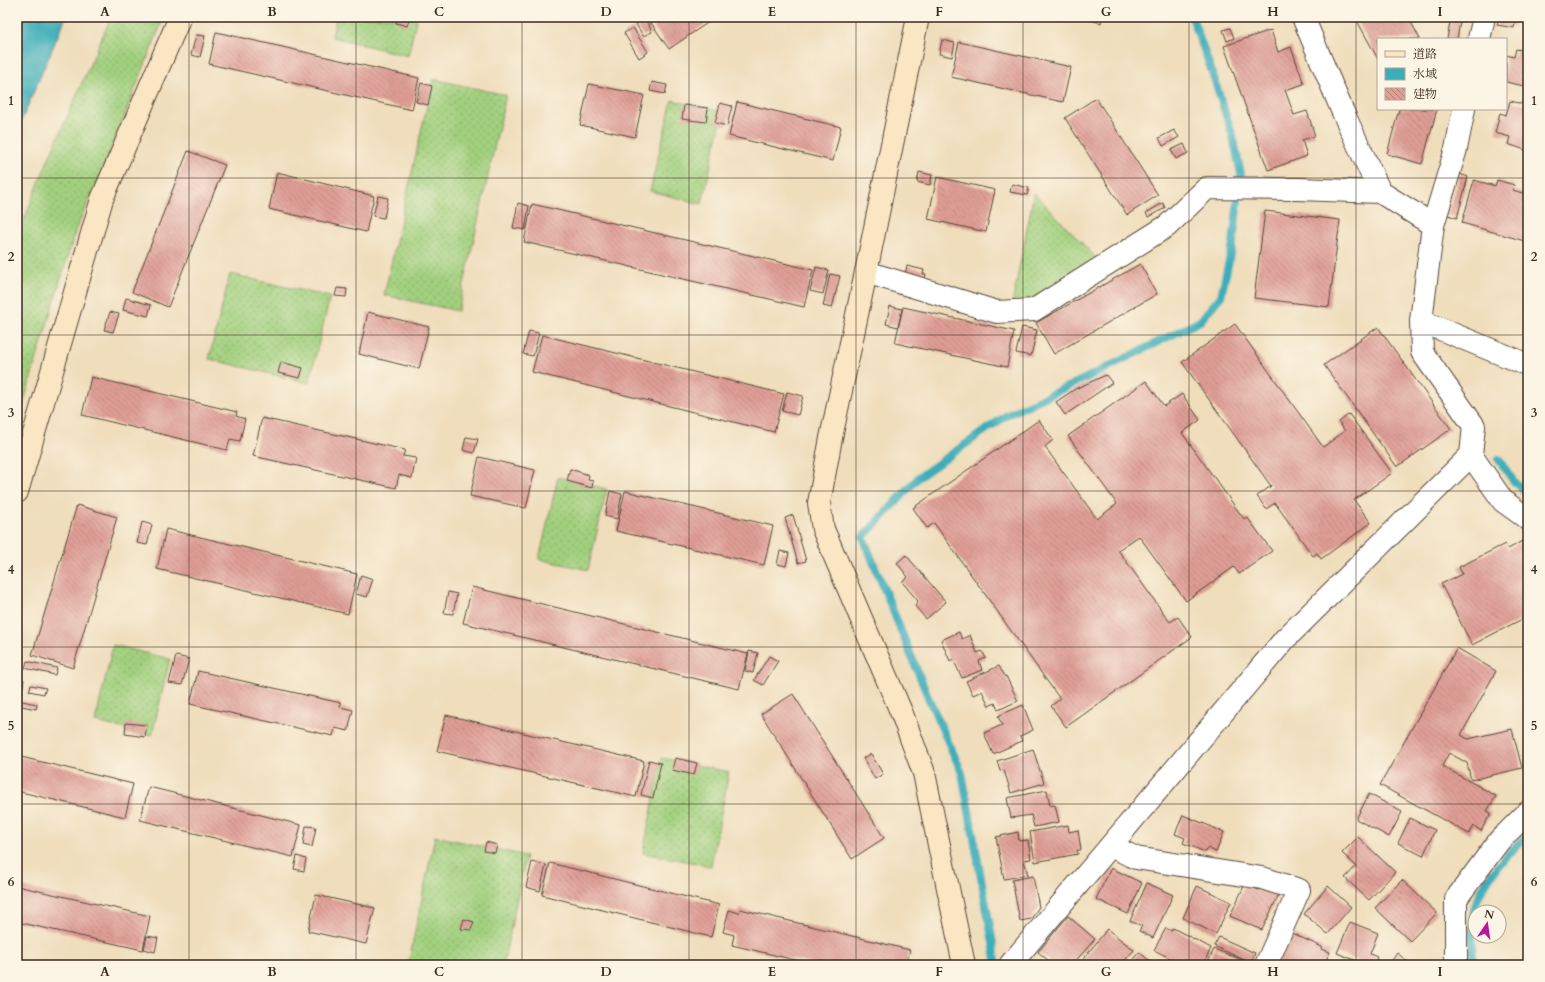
<svg xmlns="http://www.w3.org/2000/svg" width="1545" height="982" viewBox="0 0 1545 982" font-family="Cardo,'Noto Serif JP',serif">
	<defs>
		<pattern id="grass-dots" width="8" height="8" patternUnits="userSpaceOnUse"><rect width="8" height="8" fill="#a1d07e"/><path d="M2 2h.1M6 6h.1" fill="none" stroke="#84a967" stroke-width="1.8" stroke-linecap="round"/></pattern>
		<pattern id="building-back-hatch" width="6" height="6" patternUnits="userSpaceOnUse"><rect width="6" height="6" fill="#df9e95"/><path d="M-1 5l2 2M0 0l6 6M5-1l2 2" fill="none" stroke="#b68179"/></pattern>
	</defs>
	<rect width="100%" height="100%" fill="#fcf5e5"/>
	<filter id="ink" filterUnits="userSpaceOnUse"><feTurbulence type="fractalNoise" baseFrequency=".025" numOctaves="2"/><feDisplacementMap in="SourceGraphic" scale="8" xChannelSelector="R" yChannelSelector="G"/><feConvolveMatrix kernelMatrix="1 2 1 2 8 2 1 2 1" color-interpolation-filters="sRGB"/></filter>
	<filter id="wash" filterUnits="userSpaceOnUse"><feTurbulence type="fractalNoise" baseFrequency=".012" numOctaves="4" result="noise"/><feDisplacementMap in="SourceGraphic" scale="16" xChannelSelector="R" yChannelSelector="G"/><feGaussianBlur stdDeviation="0.9" result="paint"/><feColorMatrix in="noise" values="0 0 0 0 0 0 0 0 0 0 0 0 0 0 0 0 0 1.4 0 .05"/><feComposite in="paint" operator="in"/></filter>
	<g filter="url(#wash)">
		<rect width="100%" height="100%" fill="#efddbb"/>
		<g fill="url(#grass-dots)" stroke="#6e7d4e">
			<polygon points="111,17 164,17 101,174 76,229 17,424 17,237 48,160"/>
			<polygon points="336,17 417,17 408,56 332,37"/>
			<polygon points="433,79 506,95 458,311 384,295"/>
			<polygon points="672,100 723,112 702,204 650,191"/>
			<polygon points="1034,193 1101,263 1011,310"/>
			<polygon points="230,274 330,297 309,383 209,359"/>
			<polygon points="558,477 607,489 588,570 539,559"/>
			<polygon points="113,645 170,659 152,735 95,722"/>
			<polygon points="662,758 729,772 711,866 643,853"/>
			<polygon points="435,836 526,856 503,965 408,965"/>
		</g>
		<polygon fill="#3eadba" stroke="#3c6c6c" points="17,17 66,17 17,131"/>
		<g fill="none" stroke-linecap="round" stroke-linejoin="round">
			<g stroke="#3eadba" stroke-width="8">
				<polyline points="1499,460 1515,483 1528,493"/>
				<polyline points="997,965 962,773 928,697 863,537 919,477 1007,415 1086,378 1200,321 1221,296 1233,243 1241,174 1233,137 1212,72 1192,17"/>
				<path d="M1474 965C1472 945 1470 919 1477 900 1487 874 1509 854 1528 834"/>
			</g>
		</g>
		<g id="blocks">
			<g fill="url(#building-back-hatch)">
				<polygon points="398,17 410,17 407,26 396,23"/>
				<polygon points="653,17 716,17 669,49 649,20"/>
				<polygon points="1080,17 1102,17 1101,23"/>
				<polygon points="1355,17 1419,17 1411,22 1420,39 1378,39 1378,59"/>
				<polygon points="1451,17 1461,17 1457,39 1447,39"/>
				<polygon points="1499,17 1516,17 1514,28 1497,25"/>
				<polygon points="646,19 652,32 643,36 636,24"/>
				<polygon points="633,28 648,52 639,58 624,33"/>
				<polygon points="1230,28 1234,38 1227,41 1223,30"/>
				<polygon points="1271,30 1278,52 1291,47 1304,84 1285,90 1294,115 1307,111 1315,136 1302,140 1307,156 1268,170 1224,46"/>
				<polygon points="216,32 419,78 412,110 209,64"/>
				<polygon points="196,35 205,36 200,57 191,55"/>
				<polygon points="942,40 955,43 952,57 939,54"/>
				<polygon points="959,42 1071,67 1063,102 951,77"/>
				<polygon points="1516,49 1528,51 1528,87 1506,82 1506,55 1514,57"/>
				<polygon points="652,82 667,85 665,94 650,91"/>
				<polygon points="421,83 432,86 428,105 416,102"/>
				<polygon points="589,84 644,95 635,137 580,125"/>
				<polygon points="1096,98 1158,195 1127,215 1065,118"/>
				<polygon points="1510,101 1528,105 1528,151 1508,144 1510,137 1495,133 1500,113 1506,115"/>
				<polygon points="737,102 841,127 833,161 729,136"/>
				<polygon points="720,103 732,106 727,126 715,123"/>
				<polygon points="684,105 708,108 706,122 682,119"/>
				<polygon points="1399,109 1437,109 1422,164 1387,154"/>
				<polygon points="1174,130 1179,137 1163,146 1159,138"/>
				<polygon points="1184,144 1188,153 1176,159 1171,150"/>
				<polygon points="188,151 225,165 168,307 132,292"/>
				<polygon points="277,172 374,196 366,232 269,209"/>
				<polygon points="919,172 932,175 930,185 917,182"/>
				<polygon points="1460,174 1468,177 1457,218 1448,215"/>
				<polygon points="937,177 995,190 986,232 928,219"/>
				<polygon points="1474,180 1495,186 1497,180 1514,185 1513,190 1528,195 1528,242 1462,223"/>
				<polygon points="1012,184 1029,188 1027,195 1010,192"/>
				<polygon points="378,196 388,198 384,218 373,216"/>
				<polygon points="518,203 529,206 525,230 513,228"/>
				<polygon points="1163,203 1165,208 1148,217 1146,213"/>
				<polygon points="532,204 813,270 804,307 524,242"/>
				<polygon points="1265,211 1340,220 1329,307 1254,298"/>
				<polygon points="1140,264 1157,294 1054,354 1036,323"/>
				<polygon points="907,266 924,270 923,274 926,274 925,279 905,274"/>
				<polygon points="816,267 829,270 823,294 810,291"/>
				<polygon points="830,274 840,276 832,308 823,306"/>
				<polygon points="337,288 347,289 346,297 335,296"/>
				<polygon points="126,298 151,305 148,316 123,310"/>
				<polygon points="890,306 902,309 898,327 886,324"/>
				<polygon points="903,307 1014,331 1007,367 895,343"/>
				<polygon points="110,312 119,314 113,332 104,330"/>
				<polygon points="368,312 429,327 419,369 359,354"/>
				<polygon points="1235,324 1323,447 1345,431 1339,422 1349,414 1392,473 1354,500 1371,523 1321,559 1317,553 1313,556 1275,503 1266,509 1257,496 1271,486 1182,362"/>
				<polygon points="1022,327 1037,330 1031,356 1016,353"/>
				<polygon points="1378,327 1451,429 1397,467 1324,365"/>
				<polygon points="529,331 539,333 533,356 523,354"/>
				<polygon points="542,335 784,394 774,432 532,372"/>
				<polygon points="281,362 303,368 300,378 278,373"/>
				<polygon points="1106,375 1112,383 1065,415 1056,402 1075,389"/>
				<polygon points="91,377 237,412 236,416 245,419 240,441 230,439 227,450 82,415"/>
				<polygon points="1146,381 1164,406 1182,394 1200,420 1182,433 1244,519 1247,517 1272,551 1239,574 1234,567 1186,601 1139,536 1118,550 1170,622 1178,617 1192,637 1066,727 1051,706 1060,699 934,523 927,528 913,508 1039,420 1053,440 1045,447 1097,519 1117,504 1068,436"/>
				<polygon points="787,392 803,396 798,415 782,411"/>
				<polygon points="262,418 405,450 403,456 416,458 412,478 399,475 396,488 253,456"/>
				<polygon points="466,437 478,439 474,453 463,450"/>
				<polygon points="479,457 535,470 526,508 470,496"/>
				<polygon points="570,469 589,475 588,480 593,481 592,488 567,481"/>
				<polygon points="610,491 622,494 617,519 605,516"/>
				<polygon points="625,491 773,526 764,565 616,531"/>
				<polygon points="77,505 117,517 73,668 32,655"/>
				<polygon points="793,515 806,561 798,563 785,518"/>
				<polygon points="142,522 152,525 147,545 137,543"/>
				<polygon points="166,529 357,574 348,614 157,569"/>
				<polygon points="1528,538 1528,616 1472,645 1441,584 1462,574 1459,567 1505,544 1508,549"/>
				<polygon points="780,551 789,553 786,566 777,564"/>
				<polygon points="906,555 946,602 926,619 915,606 918,601 902,582 908,577 897,563"/>
				<polygon points="361,575 373,579 367,597 356,594"/>
				<polygon points="472,587 748,654 739,689 463,623"/>
				<polygon points="448,592 457,594 453,614 444,613"/>
				<polygon points="959,632 962,639 970,635 977,653 982,651 986,658 979,661 982,670 962,678 953,659 950,661 941,640"/>
				<polygon points="1457,648 1496,671 1461,735 1468,739 1512,729 1522,768 1471,780 1467,763 1449,753 1442,766 1496,796 1487,811 1491,813 1481,831 1474,826 1469,834 1380,785"/>
				<polygon points="749,651 758,653 753,673 745,671"/>
				<polygon points="176,656 189,659 182,685 169,683"/>
				<polygon points="769,656 778,661 763,685 754,680"/>
				<polygon points="27,661 57,668 55,675 25,668"/>
				<polygon points="999,666 1005,677 1006,676 1018,701 998,710 995,703 989,706 982,691 973,695 966,681"/>
				<polygon points="198,671 341,703 340,707 353,710 348,731 335,728 333,736 190,704"/>
				<polygon points="17,678 24,680 21,696 17,695"/>
				<polygon points="31,685 46,688 44,694 29,691"/>
				<polygon points="793,694 884,838 852,859 761,714"/>
				<polygon points="17,700 37,704 36,709 17,705"/>
				<polygon points="1023,705 1033,730 1020,736 1022,741 993,754 984,733 1002,725 998,716"/>
				<polygon points="446,715 644,761 636,797 437,751"/>
				<polygon points="126,723 147,725 145,737 125,734"/>
				<polygon points="1033,749 1044,783 1011,793 1004,770 1000,771 997,761"/>
				<polygon points="871,754 883,774 875,779 863,758"/>
				<polygon points="17,756 133,784 125,817 17,791"/>
				<polygon points="675,758 697,763 694,775 672,770"/>
				<polygon points="649,760 661,763 653,798 641,795"/>
				<polygon points="149,787 301,825 293,857 140,820"/>
				<polygon points="1047,790 1050,806 1055,805 1059,822 1034,827 1031,815 1011,818 1007,798"/>
				<polygon points="1369,794 1402,812 1389,837 1356,819"/>
				<polygon points="1183,815 1224,832 1216,852 1207,848 1205,852 1183,843 1185,838 1175,834"/>
				<polygon points="1410,818 1435,830 1423,856 1398,843"/>
				<polygon points="1068,825 1069,832 1078,830 1081,850 1077,850 1078,854 1035,862 1030,832"/>
				<polygon points="306,826 316,827 312,847 303,845"/>
				<polygon points="1018,832 1019,841 1028,840 1031,859 1024,860 1028,875 1004,879 996,837"/>
				<polygon points="1358,837 1395,872 1369,900 1345,878 1356,866 1342,853"/>
				<polygon points="486,842 497,845 495,853 484,851"/>
				<polygon points="297,856 306,859 304,871 294,869"/>
				<polygon points="532,862 546,865 540,891 526,887"/>
				<polygon points="550,863 719,905 711,937 542,895"/>
				<polygon points="1111,868 1142,883 1128,914 1096,899"/>
				<polygon points="1033,876 1039,907 1031,919 1020,921 1012,880"/>
				<polygon points="1402,880 1437,913 1410,941 1375,908"/>
				<polygon points="1147,883 1173,895 1153,938 1139,931 1142,926 1130,921"/>
				<polygon points="1245,884 1259,890 1261,886 1279,894 1262,930 1230,916"/>
				<polygon points="17,886 150,916 143,950 17,922"/>
				<polygon points="1197,886 1231,902 1216,934 1183,918"/>
				<polygon points="1328,886 1351,907 1328,934 1304,914"/>
				<polygon points="316,895 375,908 366,944 308,931"/>
				<polygon points="740,909 910,950 906,965 816,965 732,945 734,935 723,932 729,910 739,913"/>
				<polygon points="1068,916 1095,939 1072,965 1054,965 1038,952"/>
				<polygon points="464,919 474,922 471,930 461,929"/>
				<polygon points="1350,922 1378,933 1370,954 1377,957 1374,965 1356,965 1357,961 1337,953"/>
				<polygon points="1166,928 1171,931 1173,928 1211,948 1203,965 1183,965 1154,950"/>
				<polygon points="1107,929 1134,950 1121,965 1087,965 1082,961"/>
				<polygon points="1289,932 1322,947 1322,949 1330,952 1324,965 1275,965"/>
				<polygon points="147,936 158,938 155,952 144,949"/>
				<polygon points="1219,937 1255,953 1251,963 1214,946"/>
				<polygon points="1214,949 1245,961 1243,965 1207,965"/>
				<polygon points="1139,952 1155,965 1128,965"/>
				<polygon points="1397,953 1412,965 1389,965"/>
			</g>
		</g>
	</g>
	<g filter="url(#ink)">
		<use href="#blocks" fill-opacity="0" stroke="#564536" stroke-width="1"/>
		<g fill="none" stroke-linecap="round" stroke-linejoin="round">
			<defs>
				<g id="street">
					<polyline points="1303,17 1342,110 1380,192 1433,225"/>
					<polyline points="1479,39 1484,17"/>
					<polyline points="1464,109 1456,149 1433,225 1421,321 1528,365"/>
					<polyline points="866,272 997,312 1034,310 1167,226 1207,188 1298,189 1380,192"/>
					<polyline points="1471,455 1503,501 1528,519"/>
					<polyline points="1111,846 1136,858 1262,878 1299,890 1266,965"/>
					<polyline points="1010,965 1285,639 1471,455 1474,426 1422,352 1421,321"/>
					<polyline points="1456,965 1456,899 1499,841 1528,812"/>
				</g>
				<g id="secondary">
					<polyline points="918,17 866,272 831,438 819,503 823,529 902,714 924,773 964,965"/>
					<polyline points="17,492 102,199 180,17"/>
				</g>
			</defs>
			<use href="#street" stroke="#564536" stroke-width="24"/>
			<use href="#secondary" stroke="#564536" stroke-width="24"/>
			<use href="#street" stroke="#fff" stroke-width="22"/>
			<use href="#secondary" stroke="#fbe6c4" stroke-width="22"/>
		</g>
	</g>
	<path fill="none" stroke="#3b2a1e" stroke-width="1" stroke-opacity="0.55" d="M189 17V965M356 17V965M522 17V965M689 17V965M856 17V965M1023 17V965M1189 17V965M1356 17V965M17 178H1528M17 335H1528M17 491H1528M17 647H1528M17 804H1528"/>
	<rect width="1545" height="982" fill="none" stroke="#fcf5e5" stroke-width="44"/>
	<rect x="1377" y="38" width="130" height="72" fill="#fcf5e5" stroke="#afa495"/>
	<rect x="1385" y="51" width="20" height="6" fill="#fbe6c4" stroke="#afa495"/>
	<text x="1413" y="58" font-size="12" fill="#3b2a1e">道路</text>
	<rect x="1385" y="68" width="20" height="12" fill="#3eadba" stroke="#afa495"/>
	<text x="1413" y="78" font-size="12" fill="#3b2a1e">水域</text>
	<rect x="1385" y="88" width="20" height="12" fill="url(#building-back-hatch)" stroke="#afa495"/>
	<text x="1413" y="98" font-size="12" fill="#3b2a1e">建物</text>
	<g transform="translate(1487 924) rotate(13)"><circle r="19" fill="#fcf5e5" stroke="#afa495"/>
	<path d="M0-3L7 15L0 10L-7 15Z" fill="#b5179e"/>
	<text y="-6" font-size="11" font-weight="bold" text-anchor="middle" fill="#3b2a1e">N</text>
	</g>
	<rect x="22" y="22" width="1501" height="938" fill="none" stroke="#3b2a1e" stroke-width="1.5"/>
	<g font-size="13" text-anchor="middle" font-weight="bold" fill="#3b2a1e">
		<text x="105" y="16">A</text>
		<text x="272" y="16">B</text>
		<text x="439" y="16">C</text>
		<text x="606" y="16">D</text>
		<text x="772" y="16">E</text>
		<text x="939" y="16">F</text>
		<text x="1106" y="16">G</text>
		<text x="1273" y="16">H</text>
		<text x="1440" y="16">I</text>
		<text x="11" y="105">1</text>
		<text x="1534" y="105">1</text>
		<text x="11" y="261">2</text>
		<text x="1534" y="261">2</text>
		<text x="11" y="417">3</text>
		<text x="1534" y="417">3</text>
		<text x="11" y="574">4</text>
		<text x="1534" y="574">4</text>
		<text x="11" y="730">5</text>
		<text x="1534" y="730">5</text>
		<text x="11" y="886">6</text>
		<text x="1534" y="886">6</text>
		<text x="105" y="976">A</text>
		<text x="272" y="976">B</text>
		<text x="439" y="976">C</text>
		<text x="606" y="976">D</text>
		<text x="772" y="976">E</text>
		<text x="939" y="976">F</text>
		<text x="1106" y="976">G</text>
		<text x="1273" y="976">H</text>
		<text x="1440" y="976">I</text>
	</g>
</svg>
